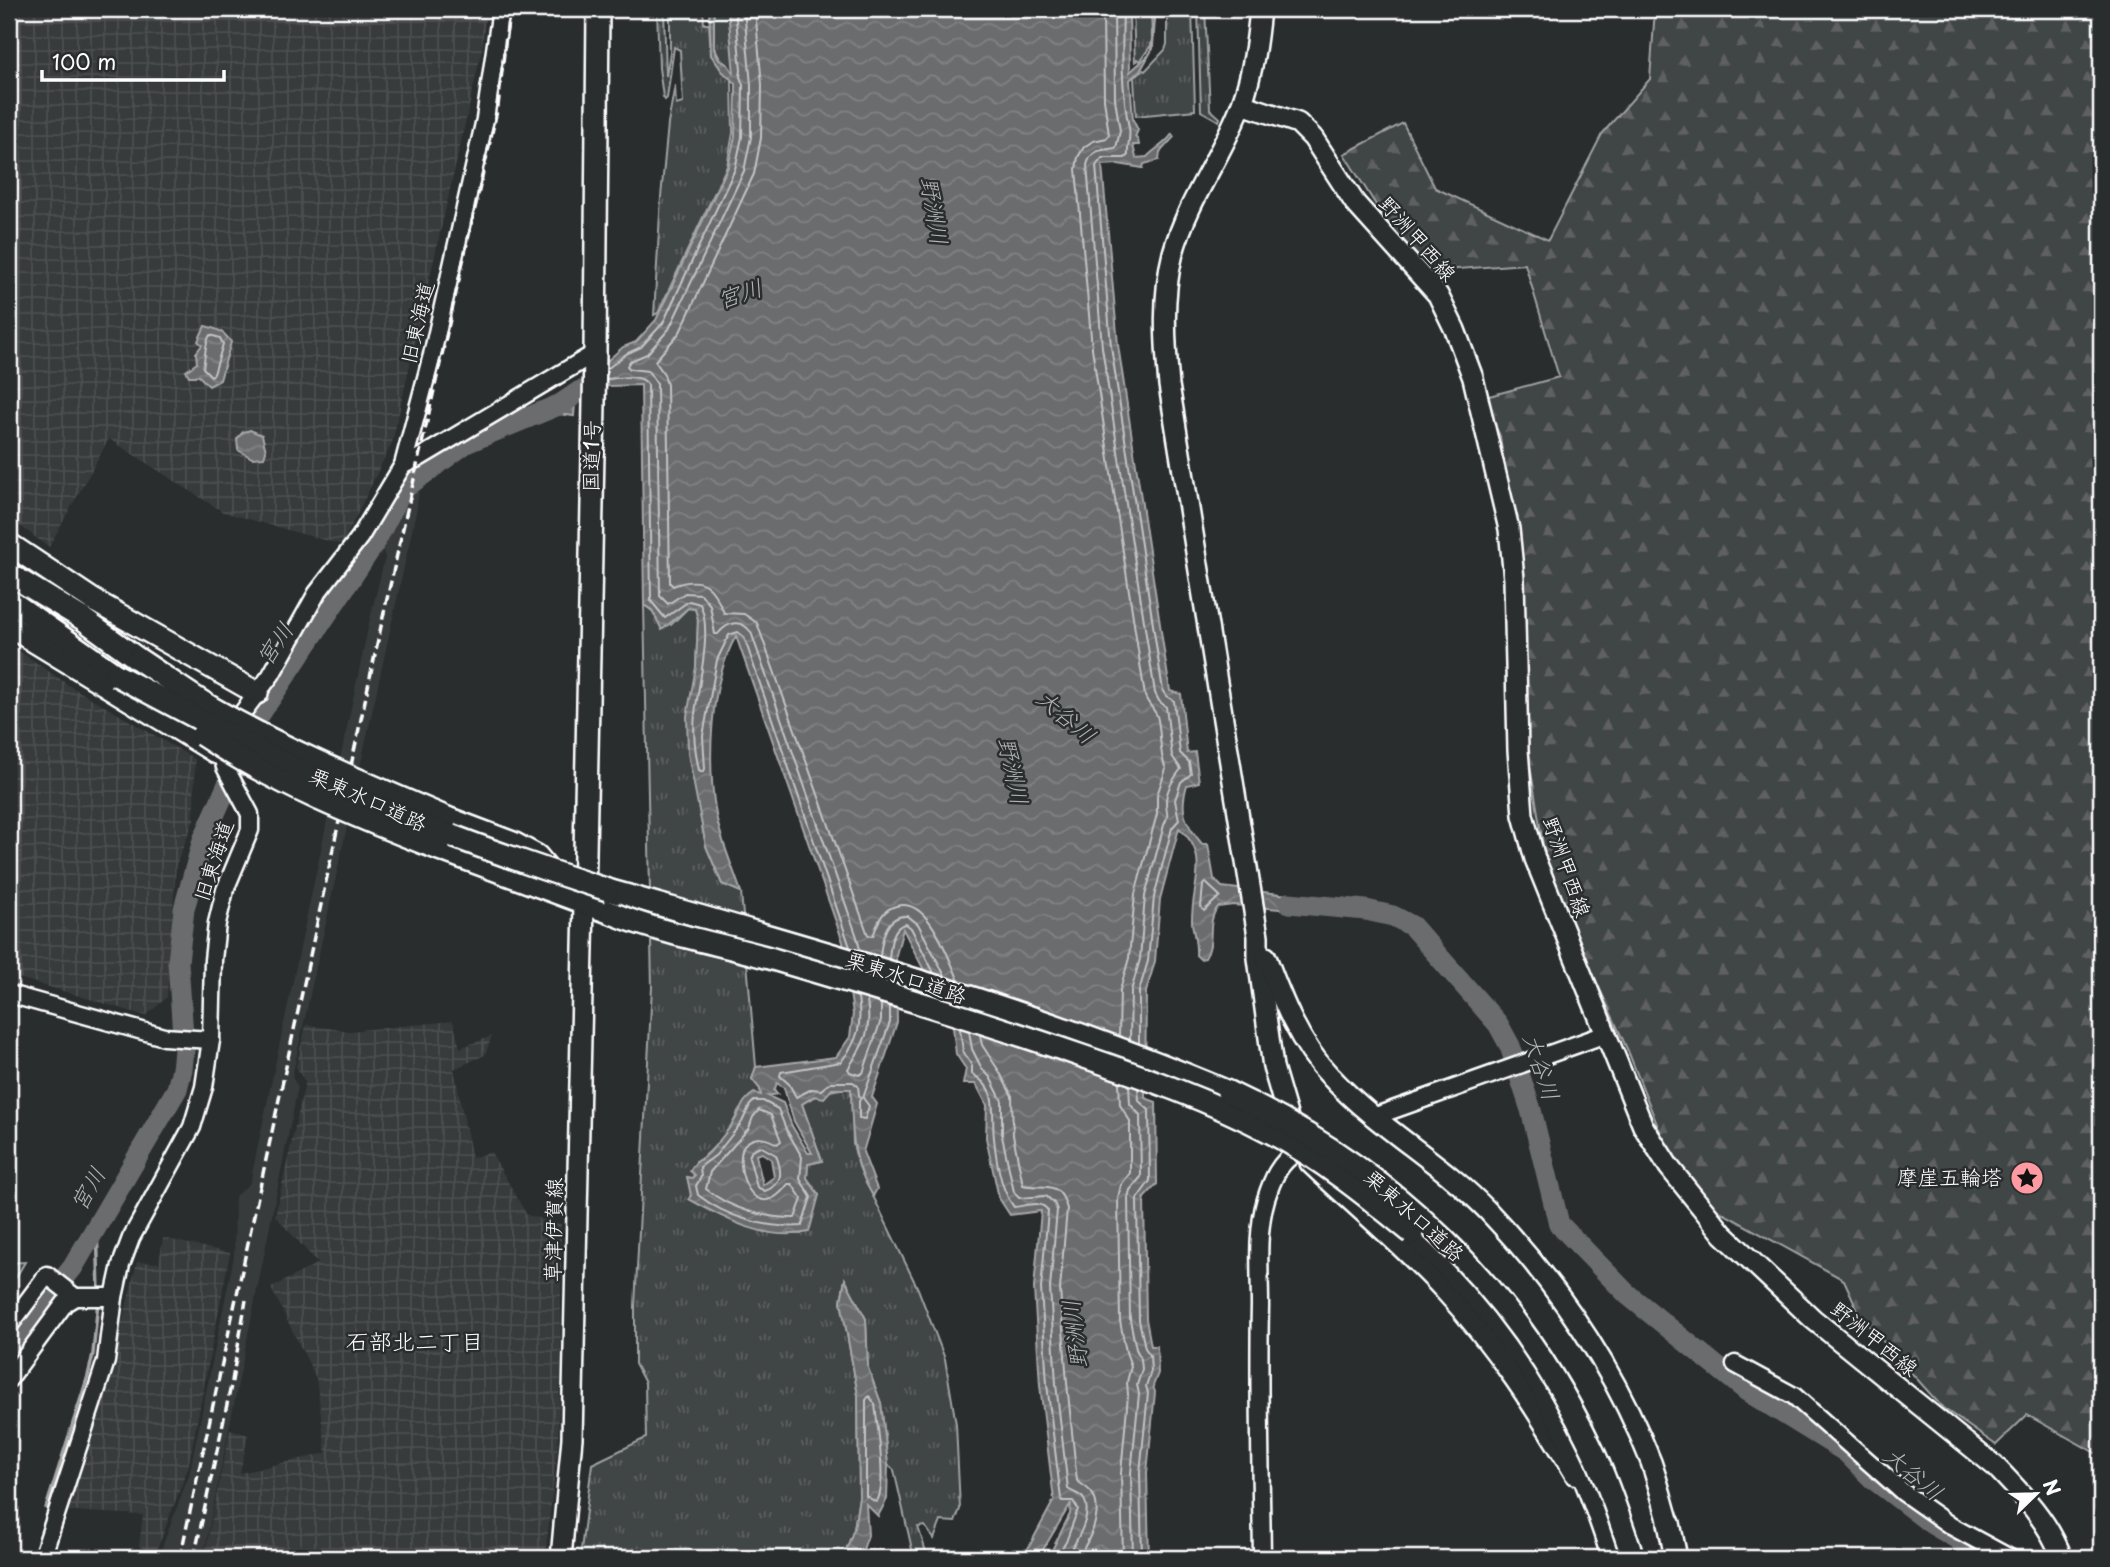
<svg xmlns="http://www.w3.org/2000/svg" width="2110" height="1567" viewBox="0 0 2110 1567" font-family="'Playpen Sans','Klee One',sans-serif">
	<defs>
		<pattern id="industrial-grid" width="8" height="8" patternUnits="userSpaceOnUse" patternTransform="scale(1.75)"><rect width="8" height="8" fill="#373a3b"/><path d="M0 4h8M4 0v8" fill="none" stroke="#4b4e4f"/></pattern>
		<pattern id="grass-tufts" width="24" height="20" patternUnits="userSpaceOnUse" patternTransform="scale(1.75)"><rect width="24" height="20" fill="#414445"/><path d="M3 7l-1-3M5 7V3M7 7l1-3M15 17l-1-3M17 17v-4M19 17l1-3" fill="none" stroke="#5e6061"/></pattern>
		<pattern id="forest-firs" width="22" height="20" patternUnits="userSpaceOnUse" patternTransform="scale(1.75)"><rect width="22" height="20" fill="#414445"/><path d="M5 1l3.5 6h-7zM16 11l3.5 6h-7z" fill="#5e6061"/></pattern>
		<pattern id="water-waves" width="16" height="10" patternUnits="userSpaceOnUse" patternTransform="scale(1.75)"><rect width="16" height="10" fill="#6a6c6d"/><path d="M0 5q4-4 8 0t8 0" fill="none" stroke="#808283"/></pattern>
	</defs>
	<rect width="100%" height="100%" fill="#2a2d2e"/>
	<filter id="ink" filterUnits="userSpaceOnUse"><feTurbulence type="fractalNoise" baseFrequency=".0143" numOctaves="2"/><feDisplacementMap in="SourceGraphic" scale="14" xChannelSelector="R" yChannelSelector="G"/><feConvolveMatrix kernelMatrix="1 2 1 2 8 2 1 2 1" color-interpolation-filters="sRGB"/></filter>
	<g filter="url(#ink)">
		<polygon fill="#373a3b" points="419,490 417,508 292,1077 298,1087 203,1558 158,1558 189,1475 234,1256 235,1196 250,1183 371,614 385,557 381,545 403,496"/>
		<g fill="url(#industrial-grid)">
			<polygon points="9,9 486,9 482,50 392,443 342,545 223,512 109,439 49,547 9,518"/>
			<polygon points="9,644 70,686 195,759 194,820 176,865 167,997 146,1016 9,975"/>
			<polygon points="453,1021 460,1048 492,1036 485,1055 454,1069 472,1158 491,1152 527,1215 561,1224 561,1357 558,1444 545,1558 204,1558 230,1429 248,1435 240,1473 326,1453 316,1378 271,1288 318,1263 275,1216 305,1082 296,1067 306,1025 350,1031"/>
			<polygon points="163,1238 230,1253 188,1468 155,1555 139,1546 143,1515 67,1511 113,1361 137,1262 159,1263"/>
		</g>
		<g fill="url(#grass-tufts)" stroke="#a0a2a2" stroke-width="2">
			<polygon points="657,9 664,9 666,76 670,53 670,9 703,9 704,24 709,24 711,55 732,78 733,133 727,166 658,313 654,315 661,197 668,124 675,85 676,105 683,103 680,50 674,47 667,98 665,100 663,97 659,68"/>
			<path d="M714 9H728L735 75C709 51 714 42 714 9Z"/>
			<polygon points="1133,9 1151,9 1152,39 1151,45 1140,61 1137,59 1135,63"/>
			<polygon points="1167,9 1192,9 1195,110 1136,116 1134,77 1143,70 1145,71 1165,50 1167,44"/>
			<polygon points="1198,9 1205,9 1210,109 1220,118 1219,121 1201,111"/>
			<path d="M644 605 671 625 688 608 695 609 698 619 696 667 698 804 706 846 722 884 741 892 756 1067 752 1079 760 1089 761 1095 738 1111C735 1125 709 1156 696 1161L693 1178H688L691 1195 689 1199C730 1222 753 1232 801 1234L819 1195 807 1178 808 1164 822 1161 802 1104C819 1093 832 1089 851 1088L853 1144 859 1167 918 1289 945 1359 956 1424 960 1509 955 1522 941 1521 934 1539 925 1526 918 1527 928 1558H914L894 1470 888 1465 881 1403 868 1368 866 1319 845 1280 841 1301 858 1395 859 1497 854 1529 843 1558H580L592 1464 646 1438 645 1383 635 1364V1306L652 987Z"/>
		</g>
		<g fill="url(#forest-firs)" stroke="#a0a2a2" stroke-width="2">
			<polygon points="1655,9 2101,9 2101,1456 2027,1415 1996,1445 1943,1408 1861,1317 1844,1280 1708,1205 1674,1167 1628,1051 1548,875 1519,698 1519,588 1500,436 1482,398 1559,377 1525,264 1418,272 1344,154 1403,123 1435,188 1548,240 1602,134 1650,79"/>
			<polygon points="25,1262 9,1289 9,1263"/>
		</g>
		<g fill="url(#water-waves)" stroke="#a6a7a7" stroke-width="2" fill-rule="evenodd">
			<path d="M709 9H714V49L718 58 728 65 734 74 728 9H1129L1130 72 1149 55 1152 47 1153 48 1142 68 1130 80 1133 120 1138 130 1135 137 1138 140 1139 145H1133L1136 158 1147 157C1155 148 1165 145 1172 134L1174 137 1160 152 1159 160 1144 164 1143 168 1118 164 1102 165 1118 345 1170 691 1181 694 1187 753 1195 752 1199 782 1187 785C1179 812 1185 823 1202 844H1208L1214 879 1222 887 1304 897V901L1316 903V910L1304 908 1303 911 1233 905 1218 907C1205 923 1216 942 1205 958L1200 959 1196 955C1197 943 1193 933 1192 922 1191 885 1212 856 1179 828L1160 899 1155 961 1146 992 1145 1098 1156 1102 1157 1184 1144 1198 1146 1319 1151 1346H1157L1158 1373 1153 1386 1155 1392 1147 1473 1149 1558H1048L1070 1514 1071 1503 1038 1558H1023L1054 1500 1040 1385 1034 1288 1041 1211 1010 1215 999 1198 986 1138 987 1105 976 1084H963L966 1069 956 1054 953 1027 903 929 896 955 897 1022 872 1097 877 1104 863 1152 877 1189 873 1196C851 1161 852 1128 851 1089H832L824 1098 814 1096 802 1104 822 1161 808 1164 807 1178 819 1195 809 1232C766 1242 725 1219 689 1199L691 1195 687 1177 692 1178 695 1175 690 1171C694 1161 702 1160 710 1152 718 1142 728 1131 735 1120 741 1110 742 1100 754 1093L761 1095 760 1089 752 1079 756 1067 836 1057 850 1037 853 1014 843 942 736 636C709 684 707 762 716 815 721 841 733 868 741 892L722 884 706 846 688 754 687 716 696 667 698 619 695 609 688 608 662 630 652 610 644 605 641 385 608 386 575 403 574 416 559 414 554 402 583 382 623 347 636 342 656 320 728 167 735 137 736 84 722 71 711 55ZM777 1083 784 1088 794 1121 812 1153H808L792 1126 783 1103 768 1096 778 1094 774 1091ZM762 1153 771 1159 774 1177 763 1185 756 1155Z"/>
			<path d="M205 326C218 329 224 332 231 342L220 380 209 386 199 376H189L186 371 197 363 196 353 202 345 198 341Z"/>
			<polygon points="250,430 262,435 266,451 264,457 252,458 238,450 237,439 243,432"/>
			<polygon points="845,1279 866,1319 868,1368 881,1403 888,1465 887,1499 878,1516 866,1504 868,1535 860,1558 843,1558 854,1529 859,1497 858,1395 841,1301"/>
		</g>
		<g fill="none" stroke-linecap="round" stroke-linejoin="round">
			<g stroke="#c3c4c5" stroke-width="2">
				<path d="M744 9 751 85V137L744 171 669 329 647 354 630 361 627 366 630 369 648 371 657 384 660 596 668 604 685 593 701 594 710 605 715 634H718C728 621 741 619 751 632L857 937 860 950"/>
				<path d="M755 9 762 85 761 138 754 174 680 332 655 361 664 374 667 385 670 583 673 586C704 574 713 587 724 613L744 614 757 623 868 935 873 936C878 923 881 910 896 906 929 896 948 958 959 981"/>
				<path d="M1103 9 1104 99 1109 135 1107 138 1093 141 1084 147 1078 157 1076 169 1092 348 1145 696C1147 703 1154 709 1157 716 1162 733 1158 752 1166 769L1157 795V814L1135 894 1129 958 1120 990 1119 1036"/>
				<path d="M1114 9 1115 99 1120 131 1116 148C1102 150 1091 149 1087 165L1102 347 1155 693 1159 701 1166 707 1172 756 1181 769C1174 778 1166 790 1166 802 1166 814 1170 813 1164 825L1145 896 1140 959 1131 991 1130 1040"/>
				<path d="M1123 9C1122 49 1121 89 1129 128 1131 137 1127 146 1128 155L1125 158H1102L1096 166 1111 346 1163 691 1166 696 1174 701 1180 753 1189 762 1191 774 1181 782 1175 800 1179 820 1172 828 1154 897 1148 961 1139 991V1043"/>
				<path d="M210 335 220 338 223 344 214 374 211 376 203 368C205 359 205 342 210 335Z"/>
				<polyline points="607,369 626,354 641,347 663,323 735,169 742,137 743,85 740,77 741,70 735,9"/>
				<path d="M607 379C620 378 641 373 648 385L651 601 665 618 689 601 700 604C713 630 698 685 695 714 693 732 695 752 699 770L703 772 705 769 703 736 717 660 729 635 738 632 744 637 850 947"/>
				<polygon points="1206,883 1220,896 1204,911 1201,907 1203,885"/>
				<path d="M880 956C882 938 886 914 908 916L918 924 945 976"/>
				<path d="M889 959C890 947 892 925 906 924L911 928 934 973"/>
				<path d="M858 997C862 1025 859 1039 841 1062L781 1072 780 1076 789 1084 796 1097 812 1089 821 1090 831 1082H853L858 1086 859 1095 861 1098 859 1101V1118L865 1119 869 1106 863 1098 890 1022V1007"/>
				<path d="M867 1000C872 1033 864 1043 848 1069L850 1072 859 1075 863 1073 881 1020V1004"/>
				<path d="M960 1029 963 1051 972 1066V1074C1000 1089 991 1113 994 1138 996 1159 1001 1191 1014 1207 1026 1206 1042 1199 1048 1211L1041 1288 1047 1384 1061 1499 1063 1501H1073L1078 1509 1066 1542 1055 1558"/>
				<path d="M969 1031 972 1049 982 1069 990 1077 1002 1101V1136L1014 1192 1019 1198 1046 1196 1054 1203 1057 1210 1050 1288 1056 1384 1068 1489C1072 1492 1079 1494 1083 1498 1095 1514 1074 1545 1066 1558"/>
				<path d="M980 1035 982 1045 999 1071 1012 1096 1013 1135 1023 1185C1044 1190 1059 1178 1067 1209L1060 1289 1067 1383 1077 1481C1083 1485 1090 1489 1093 1495 1104 1514 1088 1542 1078 1558"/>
				<polyline points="1119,1082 1120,1105 1130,1121 1130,1173 1121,1185 1118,1198 1120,1321 1126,1352 1131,1366 1127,1382 1128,1395 1121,1473 1123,1558"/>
				<polyline points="1129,1085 1130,1104 1140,1115 1141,1177 1130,1190 1128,1198 1130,1320 1136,1349 1141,1359 1142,1369 1137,1385 1139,1394 1131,1473 1133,1558"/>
				<polyline points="1138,1088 1139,1101 1149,1110 1150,1181 1137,1199 1139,1320 1145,1348 1150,1355 1151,1371 1146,1386 1148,1393 1140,1473 1142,1558"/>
				<path d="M763 1101 778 1109 786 1129 802 1157 800 1179 811 1197 802 1226C766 1229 726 1217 698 1195L696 1186 701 1177 700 1167 716 1155 742 1122 750 1105 754 1101Z"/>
				<path d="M759 1110 771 1115 781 1141 777 1144C765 1137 755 1135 744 1145 732 1168 755 1229 788 1184H792L802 1199 795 1218C764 1218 730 1209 706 1189L710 1172 749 1128 753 1117Z"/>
				<path d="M760 1146 776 1155C782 1171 784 1184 765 1191L757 1187 749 1157 752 1150Z"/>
				<path d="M869 1396 875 1404C877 1424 888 1489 876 1502L866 1496V1400Z"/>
			</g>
			<g stroke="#a6a7a7" stroke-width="3.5">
				<polyline points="1152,49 1155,9"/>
				<polyline points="97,1224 99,1293"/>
				<polyline points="46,1508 88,1376 93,1354 98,1301"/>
			</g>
			<g stroke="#6a6c6d" stroke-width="21">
				<polyline points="1289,903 1366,910 1393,916 1412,926 1498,1024 1510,1046 1531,1110 1559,1224 1627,1294 1747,1391 1846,1452 1873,1479 1932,1524 1990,1558"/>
				<polyline points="9,1348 73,1267 177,1089 182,1069 184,1050 178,962 184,909 203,840 258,717 374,544 402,490 466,443 561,404 580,391"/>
			</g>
			<defs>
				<g id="minor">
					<polyline points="403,465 419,458 595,353"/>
					<polyline points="9,994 164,1037 211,1040"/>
					<polyline points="1373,1117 1606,1034"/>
					<polyline points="9,1326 47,1275 75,1297"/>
					<polyline points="1735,1364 1794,1396 1904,1493 1951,1526 2010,1558"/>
					<polyline points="9,1379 65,1303 75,1297 114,1297"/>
					<polyline points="42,1558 106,1361 114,1297 121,1265 131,1238 192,1127 204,1087 211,1040 213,960 217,923 225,890 250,830 250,814 225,767 222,756 224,737 271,675 317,593 360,537 403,465 432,355 485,119 501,9"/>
					<path d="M1262 1558C1261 1474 1258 1390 1260 1306 1260 1271 1256 1233 1266 1199 1272 1180 1279 1162 1297 1152"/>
				</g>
				<g id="major">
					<path d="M1260 9C1257 41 1253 72 1242 103 1223 154 1188 199 1173 253 1162 296 1165 342 1169 385L1258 936V958L1273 1067 1293 1135"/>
					<path d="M1242 104 1298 123 1313 138 1355 203 1438 295 1455 330 1473 378 1509 529 1514 579 1518 750 1523 815 1535 859 1643 1126 1669 1167 1723 1234 1813 1319 1996 1467C2022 1494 2049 1522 2062 1558"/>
					<path d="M1266 957C1282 1000 1299 1044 1331 1077 1378 1128 1440 1161 1488 1211 1558 1285 1614 1367 1651 1462 1658 1482 1663 1503 1669 1523"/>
					<path d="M1310 1163C1355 1206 1403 1245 1445 1291 1496 1346 1537 1410 1575 1474"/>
					<polyline points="561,1558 572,1438 584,903"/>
				</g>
				<g id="highway">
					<polyline points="9,544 93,600 257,693"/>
					<polyline points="9,574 83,619 138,659"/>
					<polyline points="9,600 116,675"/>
					<polyline points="9,626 217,753"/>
					<polyline points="447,818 513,843 537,856 551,873"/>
					<polyline points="439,849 614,914"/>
					<path d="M608 890C817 950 1028 1007 1228 1092"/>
					<polyline points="584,903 595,353 598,9"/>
					<path d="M1412 1233C1456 1275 1509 1331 1540 1385 1570 1437 1595 1501 1613 1558"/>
					<polyline points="1669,1523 1676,1558"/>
				</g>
			</defs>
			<use href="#minor" stroke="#fff" stroke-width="21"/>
			<use href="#major" stroke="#fff" stroke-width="24"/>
			<use href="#highway" stroke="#fff" stroke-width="26"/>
			<use href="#minor" stroke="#2a2d2e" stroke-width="16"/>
			<use href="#major" stroke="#2a2d2e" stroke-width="19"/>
			<use href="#highway" stroke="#2a2d2e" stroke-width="21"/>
			<g stroke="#fff" stroke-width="3.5" stroke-dasharray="10 5" stroke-linecap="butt">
				<polyline points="180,1558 385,608 498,106 509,9"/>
				<polyline points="194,1558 232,1381 246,1300"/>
			</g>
			<defs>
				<g id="highway-bridge">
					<path d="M138 659C164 676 188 694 214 709 289 752 368 784 447 818"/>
					<path d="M116 675C199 719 282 764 368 802 447 836 527 864 608 890"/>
					<path d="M202 735C275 784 357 817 439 849"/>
					<path d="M614 914C666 935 722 944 776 960 878 990 979 1020 1079 1055 1144 1077 1209 1100 1270 1132 1321 1159 1367 1196 1412 1233"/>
					<path d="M1228 1092C1392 1169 1513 1284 1592 1449 1609 1484 1620 1521 1633 1558"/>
				</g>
			</defs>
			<use href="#highway-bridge" stroke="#fff" stroke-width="26" stroke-linecap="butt"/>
			<use href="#highway-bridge" stroke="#2a2d2e" stroke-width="21"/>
		</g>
	</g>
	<defs>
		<symbol id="sight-disc" viewBox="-11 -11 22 22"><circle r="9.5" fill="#ff9aa2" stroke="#2a2d2e"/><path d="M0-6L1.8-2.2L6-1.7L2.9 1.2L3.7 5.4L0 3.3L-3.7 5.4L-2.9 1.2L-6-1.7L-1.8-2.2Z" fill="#111"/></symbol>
	</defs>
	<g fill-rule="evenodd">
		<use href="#sight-disc" x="2008" y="1159" width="38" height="38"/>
	</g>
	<g text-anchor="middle" stroke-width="5" stroke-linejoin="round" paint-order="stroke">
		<g font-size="21" fill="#fff" stroke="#2a2d2e">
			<text transform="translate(1417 239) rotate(49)" y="7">野洲甲西線</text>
			<text transform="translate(418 323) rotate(-77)" y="7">旧東海道</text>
			<text transform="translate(592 456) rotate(-89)" y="7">国道1号</text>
			<text transform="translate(368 800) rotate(24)" y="7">栗東水口道路</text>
			<text transform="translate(214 861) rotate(-72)" y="7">旧東海道</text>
			<text transform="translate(1566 867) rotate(71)" y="7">野洲甲西線</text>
			<text transform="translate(906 978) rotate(18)" y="7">栗東水口道路</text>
			<text transform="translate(1414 1216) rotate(42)" y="7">栗東水口道路</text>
			<text transform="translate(554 1230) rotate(-89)" y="7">草津伊賀線</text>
			<text transform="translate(1874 1339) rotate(39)" y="7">野洲甲西線</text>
		</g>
		<g font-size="21" fill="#fff" stroke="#2a2d2e" text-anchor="end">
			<text x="2002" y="1185">摩崖五輪塔</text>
		</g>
		<g font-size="23" font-style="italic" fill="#b4b6b6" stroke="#2a2d2e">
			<text transform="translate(934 211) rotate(81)" y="8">野洲川</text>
			<text transform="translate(740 294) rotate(-18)" y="8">宮川</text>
			<text transform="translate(275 644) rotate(-56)" y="8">宮川</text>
			<text transform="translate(1066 717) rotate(41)" y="8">大谷川</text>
			<text transform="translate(1013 771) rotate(78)" y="8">野洲川</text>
			<text transform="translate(1541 1067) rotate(72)" y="8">大谷川</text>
			<text transform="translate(88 1189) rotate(-60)" y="8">宮川</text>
			<text transform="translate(1075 1334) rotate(-97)" y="8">野洲川</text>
			<text transform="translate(1913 1474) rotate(40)" y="8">大谷川</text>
		</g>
		<g font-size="23" fill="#fff" stroke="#2a2d2e">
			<text x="415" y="1350">石部北二丁目</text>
		</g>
	</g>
	<rect width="2110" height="1567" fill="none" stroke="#2a2d2e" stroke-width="35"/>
	<rect x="18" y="18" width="2075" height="1532" fill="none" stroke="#fff" stroke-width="2.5" filter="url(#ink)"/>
	<g transform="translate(2036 1494) rotate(67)" stroke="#2a2d2e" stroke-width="5" paint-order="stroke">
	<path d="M0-5L12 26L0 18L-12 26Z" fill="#ffffff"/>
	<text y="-10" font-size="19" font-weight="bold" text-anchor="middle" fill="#ffffff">N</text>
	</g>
	<path d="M42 70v10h182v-10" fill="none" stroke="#ffffff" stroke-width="3.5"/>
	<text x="52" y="70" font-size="21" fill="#ffffff" stroke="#2a2d2e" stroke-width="5" paint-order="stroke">100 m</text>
</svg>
